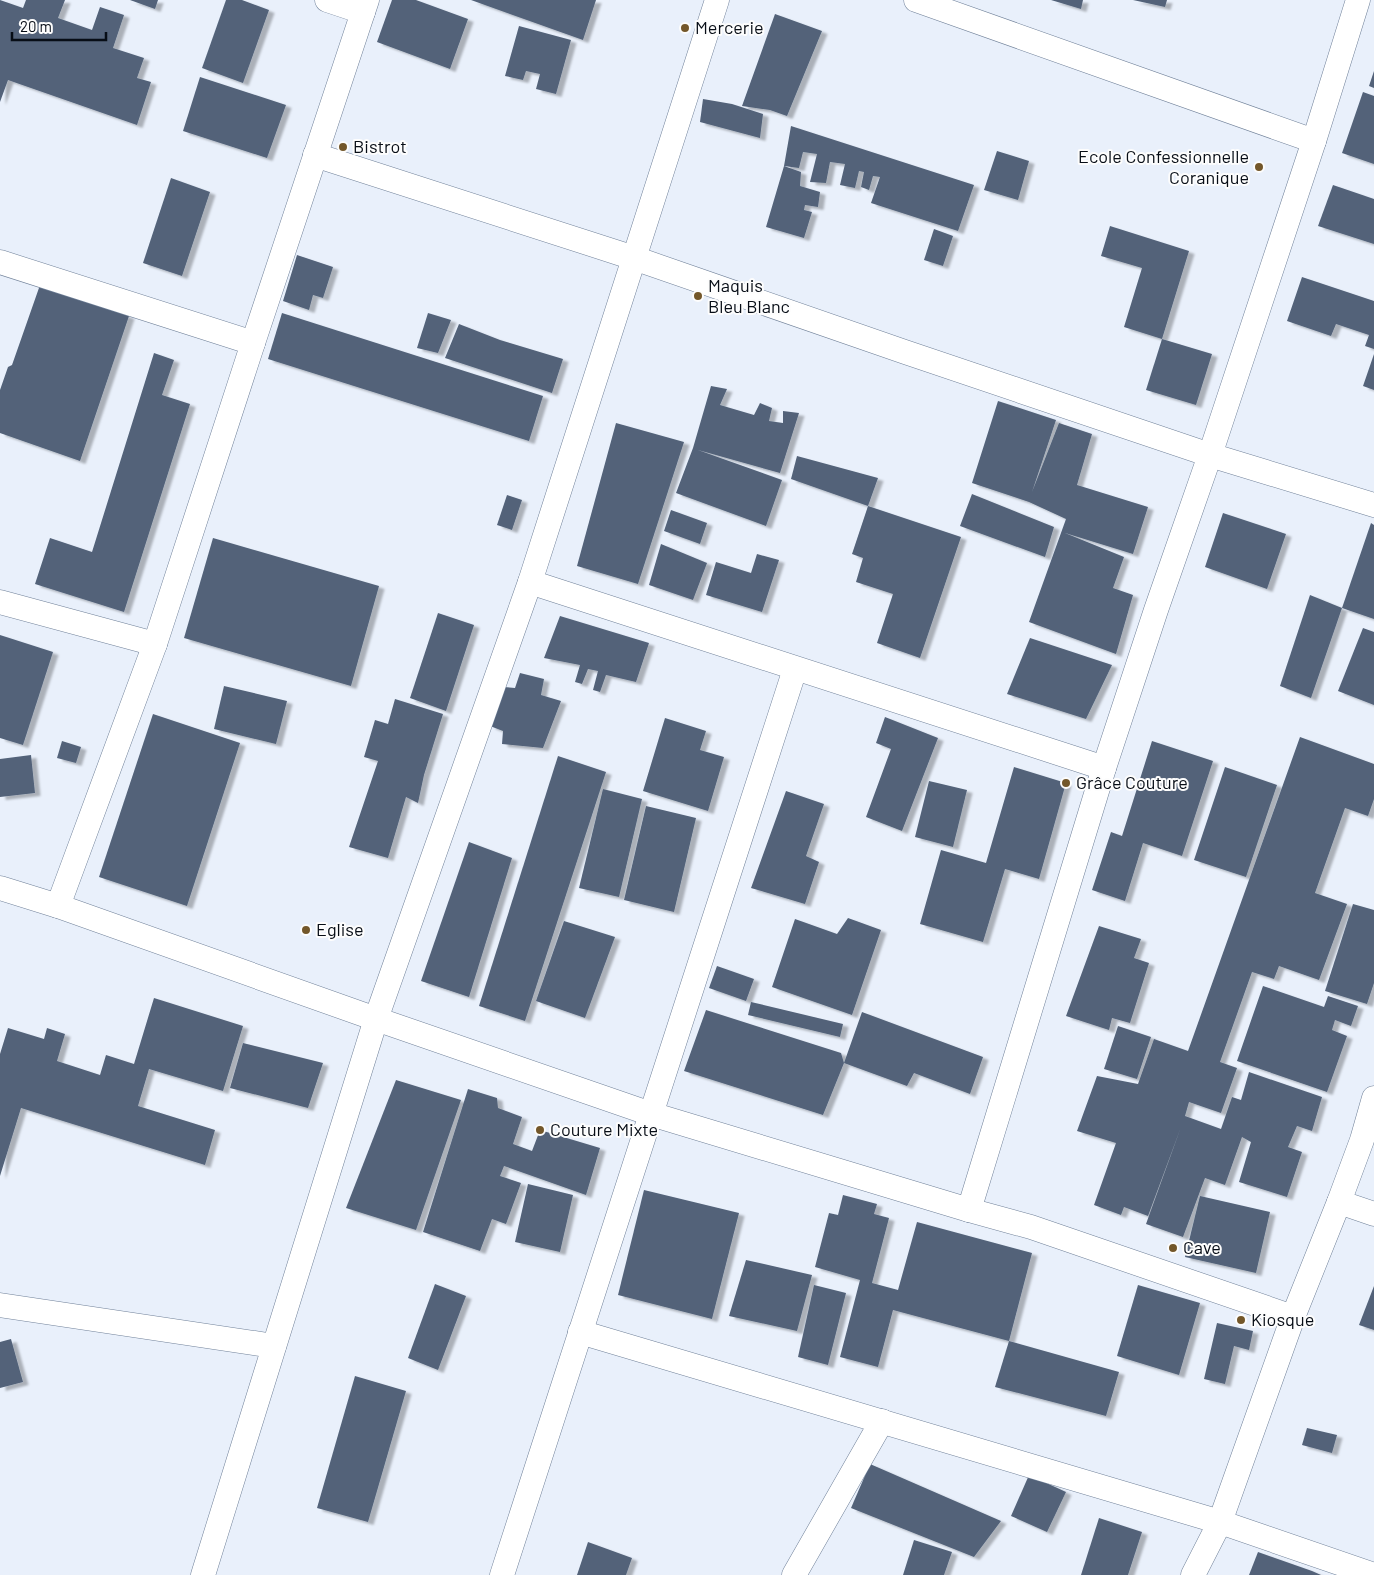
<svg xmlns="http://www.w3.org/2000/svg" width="1374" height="1575" viewBox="0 0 1374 1575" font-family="Barlow,sans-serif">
	<defs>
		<filter id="shadow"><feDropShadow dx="5.5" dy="3" stdDeviation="1" flood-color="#0004"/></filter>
	</defs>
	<rect width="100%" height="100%" fill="#e9f0fb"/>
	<g fill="#526279" filter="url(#shadow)">
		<polygon points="0,0 23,8 26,0 65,0 58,18 92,30 100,7 124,15 113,48 144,58 137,78 151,82 137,125 8,80 0,102"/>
		<polygon points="130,0 158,0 155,9"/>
		<polygon points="226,0 242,0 269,10 243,83 202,68"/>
		<polygon points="392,0 416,0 468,19 450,69 377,42"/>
		<polygon points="471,0 596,0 583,40"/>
		<polygon points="1051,0 1083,0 1081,9"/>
		<polygon points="1133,0 1167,0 1165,7"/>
		<polygon points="775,14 822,31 787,116 770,110 742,106"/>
		<polygon points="519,26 571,40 556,94 536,89 540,74 526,71 523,80 505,76"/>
		<polygon points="1374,71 1374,88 1369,86"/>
		<polygon points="200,77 286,105 267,158 183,131"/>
		<polygon points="1363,92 1374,96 1374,164 1342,153"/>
		<polygon points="703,99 732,104 763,114 760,138 700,122"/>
		<polygon points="791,126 974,185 958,231 871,203 880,177 873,176 869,190 861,187 864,172 859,171 855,188 840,185 845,164 830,162 826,183 810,182 817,154 803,152 799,168 784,166 801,172 800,186 820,192 818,207 805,205 804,210 812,212 804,238 766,227 784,166"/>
		<polygon points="997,151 1029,161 1018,200 984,190"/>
		<polygon points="171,178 210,192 182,276 143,263"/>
		<polygon points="1333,185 1374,199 1374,244 1318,226"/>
		<polygon points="1110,226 1189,251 1162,339 1124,327 1142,268 1101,256"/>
		<polygon points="934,229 953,236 943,266 924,260"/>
		<polygon points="297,255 333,267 323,298 313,295 309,310 283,301"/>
		<polygon points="1302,277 1374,301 1374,349 1365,346 1369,335 1336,324 1331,336 1287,321"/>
		<polygon points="40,285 129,316 80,461 0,433 0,390 8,367 12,365"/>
		<polygon points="282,313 543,396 529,441 268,359"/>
		<polygon points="428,313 451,320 438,353 417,348"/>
		<polygon points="459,324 500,340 563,359 552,393 445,358"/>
		<polygon points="1162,339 1212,354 1196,405 1146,390"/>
		<polygon points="154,353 174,360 162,395 190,404 124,612 35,584 50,538 92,552"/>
		<polygon points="1374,354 1374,390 1363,386"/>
		<polygon points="711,386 727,389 720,405 754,415 760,403 772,408 769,421 783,423 783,411 799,413 780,473 698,450 782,480 766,526 676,493 693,448"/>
		<polygon points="998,401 1056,420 1032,492 1059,423 1092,434 1077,485 1148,507 1133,554 1065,533 1124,557 1113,588 1133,595 1116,654 1029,622 1066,519 1029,502 972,483"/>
		<polygon points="616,423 684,442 638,584 577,566"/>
		<polygon points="797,456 878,478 868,506 791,479"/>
		<polygon points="972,494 1054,527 1045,557 960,526"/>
		<polygon points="507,495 522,500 512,530 497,525"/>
		<polygon points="868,506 961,537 920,658 877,643 893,594 856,582 863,558 852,554"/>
		<polygon points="671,510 707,523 700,544 664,531"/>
		<polygon points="1223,513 1286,534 1267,589 1205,567"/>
		<polygon points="1371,523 1374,525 1374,619 1342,608"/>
		<polygon points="213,538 379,586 351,686 184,638"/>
		<polygon points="661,544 707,563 693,600 649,585"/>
		<polygon points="757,554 779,560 762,612 706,595 716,562 751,573"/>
		<polygon points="1310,595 1342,608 1311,698 1280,686"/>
		<polygon points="438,613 474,625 446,711 410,698"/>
		<polygon points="560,616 649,643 636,682 606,675 600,692 593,690 598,671 588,669 582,684 575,682 580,665 544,658"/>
		<polygon points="1363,628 1374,632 1374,705 1338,691"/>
		<polygon points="0,635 53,652 23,745 0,738"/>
		<polygon points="1030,638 1112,665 1086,719 1007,694"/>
		<polygon points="520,673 544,679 541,695 561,701 543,748 502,744 503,731 490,726 504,687 515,688"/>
		<polygon points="224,686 287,701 276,744 214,729"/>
		<polygon points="395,699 443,714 424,775 418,803 406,797 388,858 349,847 378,761 364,757 375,720 388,724"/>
		<polygon points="153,714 240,743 187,906 99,877"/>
		<polygon points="885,717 938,738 902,831 866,817 891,749 876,743"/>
		<polygon points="665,718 706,731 700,750 724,757 708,811 643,791"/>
		<polygon points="1300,737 1374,764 1374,799 1368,816 1345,808 1315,893 1347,904 1319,980 1279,966 1274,979 1252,972 1220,1062 1237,1068 1221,1113 1189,1102 1185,1116 1221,1129 1232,1097 1241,1100 1249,1072 1322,1097 1312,1131 1297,1126 1288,1147 1302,1152 1287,1197 1239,1182 1251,1142 1242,1137 1225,1185 1205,1178 1183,1237 1146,1224 1181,1127 1148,1216 1124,1207 1121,1215 1094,1205 1116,1143 1077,1131 1097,1076 1138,1084 1154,1039 1188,1051"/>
		<polygon points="62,741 81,747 76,763 57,758"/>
		<polygon points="1152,741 1213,761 1182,856 1143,843 1125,901 1092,890 1111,832 1122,836"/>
		<polygon points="31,755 35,793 0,797 0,759"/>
		<polygon points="558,756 606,772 525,1021 479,1006"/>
		<polygon points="1014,767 1066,783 1039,879 1005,869 983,942 920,924 941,850 986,863"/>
		<polygon points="1225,767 1277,785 1246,877 1194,860"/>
		<polygon points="929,781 967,790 953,847 915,837"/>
		<polygon points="603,789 642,799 619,897 579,888"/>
		<polygon points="786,791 824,804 806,856 819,862 805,904 751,888"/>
		<polygon points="646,806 696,818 674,912 624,900"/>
		<polygon points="469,842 512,858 469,997 421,981"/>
		<polygon points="1353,904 1374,910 1374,983 1367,1004 1325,991"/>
		<polygon points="848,918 881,930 852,1015 772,987 795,919 837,934"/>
		<polygon points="564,921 615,937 585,1018 536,1001"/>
		<polygon points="1099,926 1141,939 1134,958 1149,963 1130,1023 1112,1018 1109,1030 1066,1016"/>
		<polygon points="717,966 754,979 746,1001 709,988"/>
		<polygon points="1263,986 1324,1007 1328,996 1358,1006 1351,1026 1335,1020 1332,1030 1347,1036 1327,1092 1237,1061"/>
		<polygon points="154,998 243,1026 223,1091 149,1069 138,1106 215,1130 205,1165 21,1108 0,1176 0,1054 8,1028 44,1039 47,1028 65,1034 57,1061 100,1075 106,1055 134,1064"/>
		<polygon points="751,1002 843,1024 840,1037 748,1015"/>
		<polygon points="706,1010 841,1053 844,1063 862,1012 983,1057 970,1094 914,1073 907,1086 844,1063 823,1115 684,1071"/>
		<polygon points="1118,1026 1151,1037 1137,1079 1104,1069"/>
		<polygon points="243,1043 323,1063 308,1108 230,1088"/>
		<polygon points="396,1080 461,1100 416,1230 346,1208"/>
		<polygon points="468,1089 497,1098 498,1108 522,1117 513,1144 532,1151 540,1130 600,1148 586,1195 504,1166 500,1176 521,1183 506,1224 492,1219 480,1251 423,1232"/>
		<polygon points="528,1184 573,1195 560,1252 515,1242"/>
		<polygon points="644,1190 739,1213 712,1319 618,1295"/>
		<polygon points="843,1195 877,1204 874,1214 889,1218 872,1283 898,1290 917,1222 1032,1253 1009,1341 893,1310 878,1367 840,1357 860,1280 815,1267 829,1213 838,1215"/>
		<polygon points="1200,1196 1270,1212 1256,1273 1185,1257"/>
		<polygon points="746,1260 812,1275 797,1331 729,1316"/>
		<polygon points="435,1284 466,1296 438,1370 408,1358"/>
		<polygon points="814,1285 846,1293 828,1365 798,1357"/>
		<polygon points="1138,1285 1200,1303 1179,1375 1117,1356"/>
		<polygon points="1374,1286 1374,1330 1359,1325"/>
		<polygon points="1217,1323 1253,1331 1249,1350 1234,1346 1225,1384 1204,1379"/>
		<polygon points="11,1339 23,1382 0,1388 0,1342"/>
		<polygon points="1009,1341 1119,1372 1106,1416 995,1387"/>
		<polygon points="355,1376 406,1391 368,1522 317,1508"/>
		<polygon points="1307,1428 1337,1435 1332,1453 1302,1445"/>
		<polygon points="870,1464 1001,1521 974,1557 851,1508"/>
		<polygon points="1029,1475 1066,1492 1047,1532 1011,1516"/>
		<polygon points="1099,1518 1142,1532 1128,1575 1081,1575"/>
		<polygon points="914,1540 952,1552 944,1575 903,1575"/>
		<polygon points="588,1542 632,1558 626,1575 577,1575"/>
		<polygon points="1258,1552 1312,1571 1321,1575 1249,1575"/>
	</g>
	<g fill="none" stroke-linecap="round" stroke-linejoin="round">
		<defs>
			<g id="street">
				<polyline points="327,0 363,12"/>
				<polyline points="916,0 1314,141"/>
				<polyline points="315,155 634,258 905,352 1210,455 1374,505"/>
				<polyline points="0,262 253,343"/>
				<polyline points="530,582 1104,768"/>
				<polyline points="0,602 155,644"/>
				<polyline points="0,888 58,906 376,1019 651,1114 969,1210 1031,1227 1293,1317"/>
				<polyline points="58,906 155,644 253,343 367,0"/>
				<polyline points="1339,1202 1374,1214"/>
				<polyline points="969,1210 1104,768 1156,610 1210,455 1314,141 1358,0"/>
				<polyline points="0,1305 274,1346"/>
				<polyline points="580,1332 1220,1522 1374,1575"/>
				<polyline points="203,1575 376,1019 530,582 717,0"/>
				<polyline points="502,1575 795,669"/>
				<polyline points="794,1575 882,1421"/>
				<polyline points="1193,1575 1220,1522 1293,1317 1339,1202 1362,1140 1374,1098"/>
			</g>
		</defs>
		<use href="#street" stroke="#708199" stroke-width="25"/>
		<use href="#street" stroke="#fff" stroke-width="24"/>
	</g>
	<g fill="#73572a" stroke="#fdfdfd" stroke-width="2">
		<circle cx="685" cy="28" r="5"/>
		<circle cx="343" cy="147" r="5"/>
		<circle cx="1259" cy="167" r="5"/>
		<circle cx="698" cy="296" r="5"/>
		<circle cx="1066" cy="783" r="5"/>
		<circle cx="306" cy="930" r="5"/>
		<circle cx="540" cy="1130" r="5"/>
		<circle cx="1173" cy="1248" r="5"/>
		<circle cx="1241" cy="1320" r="5"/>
	</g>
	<g text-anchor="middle" stroke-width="4" stroke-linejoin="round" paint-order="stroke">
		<g font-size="18" fill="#070d16" stroke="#fdfdfd" text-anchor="start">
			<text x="695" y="34">Mercerie</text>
			<text x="353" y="153">Bistrot</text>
			<text x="1249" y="163" text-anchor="end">Ecole Confessionnelle<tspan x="1249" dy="21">Coranique</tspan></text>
			<text x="708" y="292">Maquis<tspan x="708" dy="21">Bleu Blanc</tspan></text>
			<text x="1076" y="789">Grâce Couture</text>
			<text x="316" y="936">Eglise</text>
			<text x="550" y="1136">Couture Mixte</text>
			<text x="1183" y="1254">Cave</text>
			<text x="1251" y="1326">Kiosque</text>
		</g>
	</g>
	<path d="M12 32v8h94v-8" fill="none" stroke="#070d16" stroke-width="2.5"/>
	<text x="20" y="32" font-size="15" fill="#070d16" stroke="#fdfdfd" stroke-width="4" paint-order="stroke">20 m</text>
</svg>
